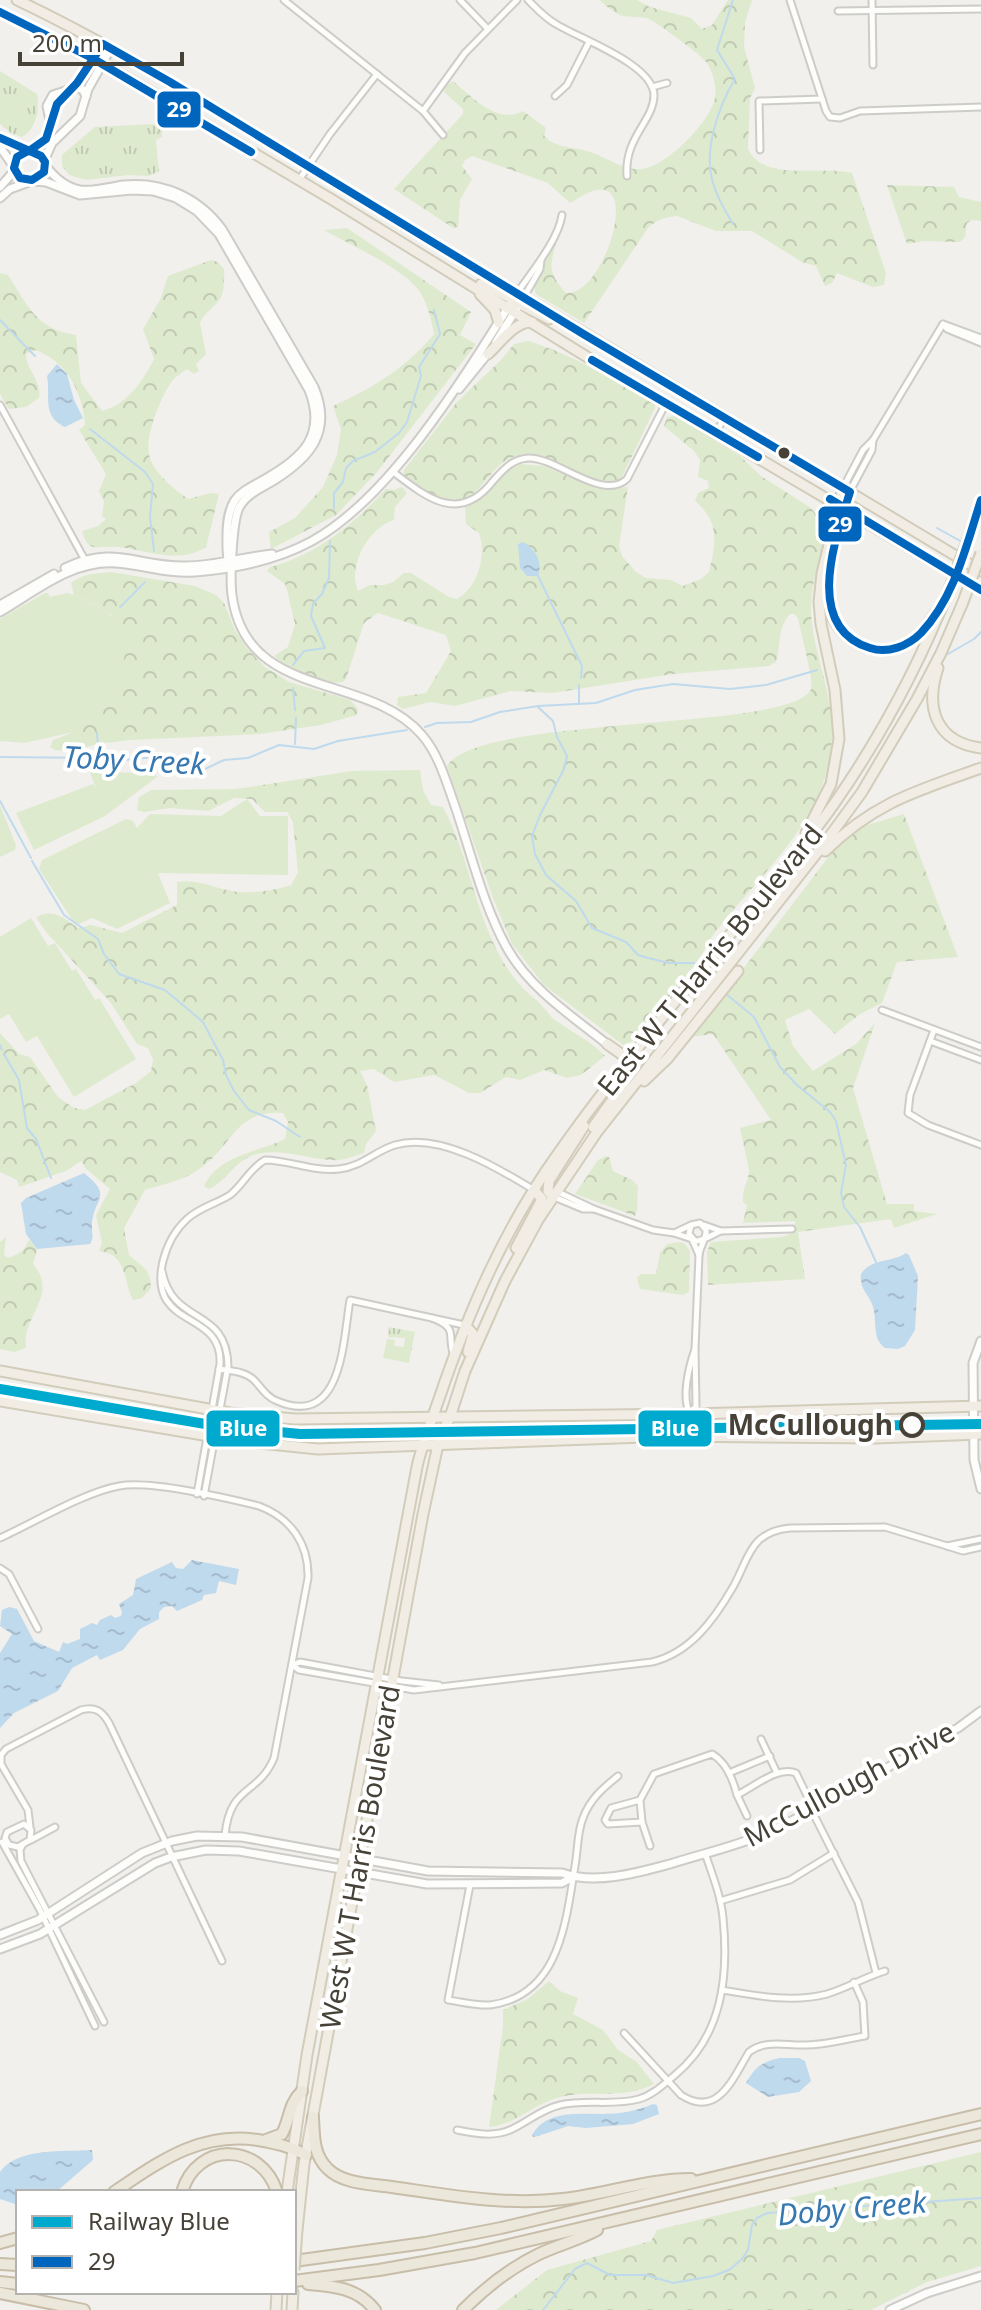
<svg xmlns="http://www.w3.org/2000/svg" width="981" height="2310" viewBox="0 0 981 2310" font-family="'Noto Sans',sans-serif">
	<defs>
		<pattern id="grass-tufts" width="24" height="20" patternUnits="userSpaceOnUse" patternTransform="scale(2)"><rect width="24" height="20" fill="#deeace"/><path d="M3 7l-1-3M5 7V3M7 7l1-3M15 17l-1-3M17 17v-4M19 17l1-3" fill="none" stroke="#c0cab2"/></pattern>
		<pattern id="forest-crowns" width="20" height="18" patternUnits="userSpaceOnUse" patternTransform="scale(2)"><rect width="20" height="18" fill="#deeace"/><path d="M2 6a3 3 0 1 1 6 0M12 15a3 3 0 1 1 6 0" fill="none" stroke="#c0cab2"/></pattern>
		<pattern id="water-ripples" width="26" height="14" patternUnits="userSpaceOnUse" patternTransform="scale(2)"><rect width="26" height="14" fill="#bfd9ed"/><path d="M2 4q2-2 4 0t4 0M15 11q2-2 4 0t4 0" fill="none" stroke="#a6bbcc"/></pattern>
	</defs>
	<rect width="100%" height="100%" fill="#f1f0ec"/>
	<g fill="url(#grass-tufts)">
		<path d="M0 71 37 94C40 110 36 129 22 137L11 133 0 124Z"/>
		<polygon points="155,124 162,127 162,137 156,140 159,171 149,176 129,175 86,180 69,175 62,166 62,155 95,127"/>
		<polygon points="389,1327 415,1332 409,1363 383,1358 387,1339 395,1340 394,1346 404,1347 405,1338 388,1337"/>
	</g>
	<g fill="url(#forest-crowns)">
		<path d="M599 0H637L650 7 691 18 702 29 712 25 728 0H752L745 22 744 47 755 88 750 98 748 148C761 183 825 165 852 173L886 273 884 285 873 287 837 273 832 283 825 286 816 266 802 262 752 231H716L677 216C665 217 656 220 648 228L584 323 536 294 534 287 553 242 556 244C549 268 549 274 566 293 600 296 634 197 605 190 594 187 579 198 570 203L548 183 472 156 465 160 462 166 472 179 460 200 458 227 453 228 394 189 463 114V109L444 92 445 86 453 81C472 97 497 125 523 111L546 128 544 136C547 138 550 142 554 143 565 148 579 148 590 152 607 157 623 171 642 169 667 166 710 122 715 98 717 88 713 72 707 63 703 56 656 22 649 19 641 16 633 18 624 16 614 14 607 6 599 0Z"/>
		<polygon points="887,185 954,187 959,197 981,202 981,221 972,220 967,223 965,237 960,242 923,241 907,244"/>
		<path d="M347 228 471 312 460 335 476 344 378 471 336 515 271 549 269 532 295 518 323 487 337 455 341 429 333 406C373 388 406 368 434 334 431 318 427 300 416 287 399 267 349 244 324 230Z"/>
		<path d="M211 260 218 262 224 269C224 277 225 289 221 297 216 307 206 310 200 323L206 354 196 364 199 371 194 374 187 369C182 373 176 376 172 381 161 397 143 438 150 458 156 475 174 489 188 499L211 493 219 494 206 547C178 565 148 550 118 547 111 546 100 548 93 547 86 545 84 537 82 531L98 526 106 519 102 516 104 502 99 491 106 474 79 430 85 425C83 396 70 367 44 354 36 349 34 349 26 354 26 370 42 380 39 398L26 407 9 409 0 394V273L8 275C28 306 36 329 76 335L81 383 102 411C128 404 142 382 154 359L143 329 161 298 168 276Z"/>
		<path d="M528 341C574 355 612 379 654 404L655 408 621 479C599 493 556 454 529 454 474 454 488 542 404 475V470L457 402 501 360 514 344Z"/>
		<path d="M675 416 740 456 761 476 811 508 827 528C821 555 810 584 811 612 813 654 834 694 832 737 829 818 763 871 717 930 710 938 706 947 701 956 680 986 655 1013 633 1041L623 1045 544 985 512 944 493 898 447 766C478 714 794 732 811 689 814 680 800 631 798 618L794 614H790C777 628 781 645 776 662L769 666 673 674 552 693 511 691 455 706 430 702 403 709 397 705 398 697 426 693 451 651 446 635 378 613 364 623 346 679 343 682C321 685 290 671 274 656L288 647 295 624 287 590 285 584 267 571 270 567C315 556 355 523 386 489L394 490 402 487 407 493 395 507 394 520C369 527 347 566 358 591L370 585H384L393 582 404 573H411L449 597 457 599C478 587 487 555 479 533L466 524 465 505 482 497 506 472 520 464 543 466 598 489 628 487 619 546 622 556 636 572 646 578 671 580 683 586 701 579 709 572C716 542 720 522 695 501L698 493 709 488 708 481 698 477 700 460 694 451 664 426 667 417Z"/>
		<path d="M111 572 195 586 216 595 224 603 235 630 247 648 265 667 289 682 350 700 358 709 357 715 321 725 260 734 130 740 97 744 71 751 55 750 50 747 53 740 74 732 112 616 98 606 74 595 71 583C82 574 97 573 111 572Z"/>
		<path d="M420 770 423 790 431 805 443 807C473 863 478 939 521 986 527 994 537 999 543 1007 548 1011 550 1017 555 1020 573 1033 590 1040 605 1056L581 1075 567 1078 544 1070 520 1080 506 1077 480 1093H469L434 1075 394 1082 374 1069 360 1071 367 1085 376 1131 366 1144 364 1153C356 1155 348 1159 340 1160 311 1162 274 1143 247 1158 232 1166 225 1182 209 1189L204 1186C218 1155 259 1152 285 1139L288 1122 283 1113C235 1109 232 1148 198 1170 182 1181 163 1184 145 1190L124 1228 129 1255C143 1268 150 1267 151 1288L142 1298 133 1300C123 1282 128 1254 99 1251L102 1243 96 1215 110 1189 85 1168 81 1161 66 1171 19 1187 17 1180 0 1172V1033L19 1054 30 1057 58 1097 74 1108 85 1110 136 1083 151 1071 153 1060 148 1048 137 1044 111 1003 46 932 36 917C54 908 64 918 78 928L91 925 122 933 177 905V882C196 879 209 886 227 890 245 895 274 891 291 885L298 873 293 822 287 812H265L252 799 234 798 208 811 170 808 144 812 137 810 139 797 151 790 236 789 352 771Z"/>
		<path d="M904 814 958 957 897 962 882 1003 860 1014 835 1034 809 1009 785 1020 793 1046 813 1071 856 1044 875 1023 853 1088 887 1204H914V1211L937 1214 894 1228 891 1219 798 1232 805 1279 708 1285 707 1252 711 1242 782 1237 793 1233 795 1221 743 1223 747 1205 743 1202C742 1186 749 1182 749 1170L740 1128 771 1120 713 1034 691 1037 833 851 864 826Z"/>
		<polygon points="606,1156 609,1157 613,1171 632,1180 638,1186 637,1210 635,1216 575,1194 598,1160"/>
		<path d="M6 1237 4 1255 8 1258C18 1255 26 1250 29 1239L37 1249 33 1264C60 1295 21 1316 26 1348L15 1352 0 1349V1242Z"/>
		<polygon points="679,1242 684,1243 690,1251 689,1292 683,1295 640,1289 637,1278 641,1274 656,1274 660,1253 667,1244"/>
		<path d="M549 1981 560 1991 578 1998 573 2014 603 2030 618 2050 637 2062 654 2084C623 2101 589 2088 557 2098 532 2105 515 2125 489 2127L503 2026V2010L528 1999Z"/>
		<polygon points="981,2152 981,2266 927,2282 871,2310 496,2310 547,2270 651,2241 657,2230"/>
	</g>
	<g fill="#deeace">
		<polygon points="45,593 48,593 50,597 67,593 74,595 104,609 122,628 125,649 123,672 118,686 74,732 24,743 0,741 0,619"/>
		<polygon points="90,772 155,773 157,777 105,816 34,850 16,813 93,784 96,789"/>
		<polygon points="247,799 260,816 288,816 288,875 158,873 170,903 117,929 92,918 79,924 73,921 39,869 42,860 126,819 133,821 137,828 150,814 221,816"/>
		<polygon points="0,805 16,845 15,850 0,857"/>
		<polygon points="31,918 48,946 55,943 72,971 76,969 95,1000 99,998 136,1059 74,1097 37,1036 26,1042 9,1014 0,1019 0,937"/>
	</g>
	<g fill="url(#water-ripples)">
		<path d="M57 364 67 374 74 400 83 418 65 427C41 416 51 396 47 376Z"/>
		<path d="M523 542C535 548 543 562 538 576H527L520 568 518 544Z"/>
		<path d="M84 1173C114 1197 94 1197 92 1225 91 1234 95 1236 90 1244L37 1249 26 1234 21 1203 26 1198Z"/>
		<path d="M906 1253 909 1255 918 1276 915 1330 905 1346 898 1349 885 1348C871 1338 878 1318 872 1304 867 1292 859 1288 861 1274 871 1258 891 1263 906 1253Z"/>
		<polygon points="192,1560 239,1569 236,1585 219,1581 216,1593 204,1595 202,1600 177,1611 172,1606 164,1607 159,1612 159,1619 140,1629 123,1650 100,1660 97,1655 72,1668 58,1691 14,1713 0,1728 0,1653 12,1634 0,1626 2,1610 9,1607 17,1609 34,1641 59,1652 63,1642 67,1644 80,1639 80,1629 92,1623 97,1625 100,1620 111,1615 115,1618 121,1616 122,1612 119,1604 133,1595 136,1579 172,1562 176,1568 183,1569"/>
		<path d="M780 2058H799L805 2061 811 2081 799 2092 768 2097 746 2083C755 2067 762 2062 780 2058Z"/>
		<path d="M653 2104 657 2105 659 2114 633 2124 586 2128 568 2126 538 2136 533 2137 532 2135C546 2110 578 2114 602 2114 619 2114 637 2111 653 2104Z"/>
		<path d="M92 2150 93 2160 56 2192H18V2205L0 2199V2172C17 2147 66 2152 92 2150Z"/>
	</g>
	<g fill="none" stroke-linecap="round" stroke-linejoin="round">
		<g stroke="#bfd9ed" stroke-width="2">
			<path d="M733 224C725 211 717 197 713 183 703 152 718 107 735 79L717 50 733 0"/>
			<polyline points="0,320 35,356"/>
			<polyline points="90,429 145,472 153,484 150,517 154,551"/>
			<polyline points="334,509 334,493 343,482 346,468 353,461 375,452 399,433 407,422 421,376 419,367 440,334 434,310"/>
			<polyline points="937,528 964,543"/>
			<polyline points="537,574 582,666 581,678"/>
			<polyline points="120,607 145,582"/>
			<polyline points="948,654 974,639 981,632"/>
			<polyline points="293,665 304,651 325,648 311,616 313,604 322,594 329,578 330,541"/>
			<polyline points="293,688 295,710"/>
			<polyline points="579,704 579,685"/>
			<polyline points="538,707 553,721 557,737 567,756 564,769 540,815 532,836 535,854 546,875 576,901 592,928 626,942 638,955 648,958 669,963 694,963"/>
			<polyline points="425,727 437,723 471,722 500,712 538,706 596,703 635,690 673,684 730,689 766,685 817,670"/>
			<polyline points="97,733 98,745"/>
			<polyline points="295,744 296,718"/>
			<polyline points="0,757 95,758 114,761 155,757 203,770 224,760 248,758 279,745 314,749 338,741 407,730"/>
			<polyline points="0,801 31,858"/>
			<polyline points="32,861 64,915 98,939 104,954 119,974 165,990 203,1022 223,1060 226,1075 234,1091 249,1110 276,1121 300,1137"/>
			<polyline points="726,994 754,1017 780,1067 797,1085 830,1112 836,1121 846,1165 841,1193 844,1207 860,1227 876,1262"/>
			<polyline points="0,1045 2,1050"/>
			<polyline points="4,1054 19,1080 27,1128 36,1139 51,1178"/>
			<polyline points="543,2310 575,2269 587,2263 610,2275 646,2275 673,2283 713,2276 729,2270 742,2259 748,2250 752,2225 757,2218 767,2213 981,2198"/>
		</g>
		<defs>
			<g id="minor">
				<polyline points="284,0 423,111 443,135"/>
				<polyline points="460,0 487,28"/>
				<path d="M528 0C537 9 545 18 556 24 580 39 653 64 654 95 654 121 624 137 627 176"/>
				<polyline points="790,0 826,111 830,117 840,118 860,111 981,107"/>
				<polyline points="872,0 873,65"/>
				<polyline points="838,11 981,9"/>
				<polyline points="652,87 667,83"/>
				<polyline points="555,96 567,85 589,42"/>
				<polyline points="423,111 465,53 517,0"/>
				<polyline points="760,150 759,101 822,99"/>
				<polyline points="299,180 330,134 377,74"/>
				<path d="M517 293C531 273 559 239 562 215"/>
				<polyline points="524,297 540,269 541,260"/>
				<polyline points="981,338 943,324 947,329 981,343"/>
				<polyline points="0,405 86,562"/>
				<polyline points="716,432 725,417"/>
				<polyline points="873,440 943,324"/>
				<path d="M392 471C426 497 459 525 493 481 503 470 512 459 528 458 557 457 602 502 627 479L666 403"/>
				<polyline points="843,488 863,450 873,440 872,450 850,491"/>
				<polyline points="882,1010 981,1047"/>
				<polyline points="934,1030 910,1095 908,1113 928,1125 981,1145"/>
				<polyline points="930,1041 981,1060"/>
				<polyline points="554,1197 583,1209 594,1209 558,1192"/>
				<polyline points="594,1209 653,1230 674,1233"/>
				<path d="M691 1225 674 1233 692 1239 699 1255C700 1246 707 1238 706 1230L700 1223 691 1225 689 1234 695 1241C704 1241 713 1234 721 1231L704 1225"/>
				<polyline points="721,1231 792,1229"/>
				<path d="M162 1271C173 1327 227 1306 228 1366L204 1496"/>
				<path d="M695 1349 696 1406 690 1414C681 1398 689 1366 695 1349Z"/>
				<polyline points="695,1349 699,1255"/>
				<path d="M454 1356C446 1335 460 1329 432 1318L464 1325"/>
				<path d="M219 1369C230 1371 245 1371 254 1380 262 1388 266 1397 277 1401 343 1429 343 1340 350 1300L432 1318"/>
				<polyline points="688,1436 690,1414"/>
				<path d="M197 1494 220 1364C223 1308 147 1331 163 1261 167 1245 175 1230 187 1219 200 1207 216 1204 230 1195 243 1185 250 1168 265 1160 289 1160 313 1172 339 1169 361 1167 375 1151 395 1145 439 1132 498 1168 534 1190"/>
				<path d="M0 1538C33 1523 85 1492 119 1486 149 1480 227 1498 259 1506 291 1518 309 1544 308 1578L274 1758C258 1796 230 1784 225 1835"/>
				<polyline points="981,1539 947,1546 963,1551 981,1547"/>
				<polyline points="0,1568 9,1574 38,1629"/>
				<path d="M292 1665 299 1670 414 1690 652 1662C690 1653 714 1620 733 1587 749 1559 749 1532 790 1528L885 1527 947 1546"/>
				<polyline points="292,1665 300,1662 402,1681 439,1685"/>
				<polyline points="761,1739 777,1773"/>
				<polyline points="729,1773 770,1756"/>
				<polyline points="737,1795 747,1816"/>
				<path d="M640 1800 642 1822 608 1824 605 1820 611 1808 640 1800 654 1774 712 1754C726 1762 733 1779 737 1795 755 1786 778 1766 796 1773L813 1808"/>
				<polyline points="811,1809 858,1902 876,1973"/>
				<polyline points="642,1822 650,1846"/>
				<polygon points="24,1824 31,1830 30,1840 18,1847 9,1845 5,1838 7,1832"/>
				<path d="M30 1827 28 1810 1 1764V1755L6 1749 81 1710C95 1706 102 1711 109 1723L222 1961"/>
				<polyline points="31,1840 55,1827"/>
				<polyline points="2,1842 39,1908 95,2026"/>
				<polyline points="23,1844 20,1850 21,1861 104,2022"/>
				<path d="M470 1885 448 2000C462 2002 476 2006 490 2005 560 1996 566 1921 575 1866 578 1850 577 1833 583 1818 590 1799 603 1788 618 1776"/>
				<polyline points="720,1901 790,1880 834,1853"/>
				<path d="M722 1990C757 1996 793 2003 827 1994 847 1988 865 1977 885 1971"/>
				<path d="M624 2033 681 2095C718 2119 733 2078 749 2052 766 2039 786 2046 806 2045 826 2045 845 2039 865 2036L863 2002 854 1982"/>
				<path d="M457 2130C477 2134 497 2138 516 2127 531 2119 543 2109 560 2105 585 2099 614 2106 639 2099 653 2095 664 2084 675 2075 722 2036 729 1977 723 1918 721 1896 712 1874 705 1853"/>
			</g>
			<g id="tertiary">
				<polyline points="50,120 47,106 53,95 77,87 83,90 86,96"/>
				<path d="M0 138C15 151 35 148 41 156 55 171 35 186 20 178L14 168 17 157 28 151"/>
				<polyline points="0,147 14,167"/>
				<polyline points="29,151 37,147 46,139 57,104 77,83 103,44"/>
				<polyline points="44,161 52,143 80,116 88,89 111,48"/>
				<path d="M45 165C54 177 65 187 80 190 94 192 110 187 124 185 163 181 199 198 222 229L314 387C333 432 310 458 273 481 261 488 247 494 240 506 232 518 230 580 232 595 246 702 367 671 422 735 439 755 446 781 455 806 471 853 483 905 507 948 530 989 572 1016 607 1044"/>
				<path d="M34 181 46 182 80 195 132 190 153 191 176 198 197 211 219 234 309 390C327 436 302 458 265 479 255 485 242 490 235 500 228 511 227 523 227 536 227 547 226 557 230 566"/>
				<polyline points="0,187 15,170"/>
				<polyline points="0,198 10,189 29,182"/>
				<polyline points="496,342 517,308"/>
				<polyline points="459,389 489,352"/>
				<path d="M65 568C115 544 137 567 186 566 215 566 243 557 272 554"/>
				<polyline points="0,605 54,574"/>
				<path d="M0 612C36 591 72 560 116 563 143 565 168 574 195 572 234 569 277 560 312 541 390 498 463 379 510 304"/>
				<polyline points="981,1341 973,1363 974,1460 981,1489"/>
				<path d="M0 1935 38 1920 142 1853 172 1841 197 1836 242 1837 428 1871 562 1873C595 1885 637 1873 670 1864 701 1854 734 1847 764 1834 831 1804 893 1762 958 1728L981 1711"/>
				<polyline points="0,1949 40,1934 155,1863 171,1857 206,1850 239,1851 427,1884 562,1883 573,1877"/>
				<polyline points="890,2310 927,2293 981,2276"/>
			</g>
			<g id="primary">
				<path d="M17 0C157 67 287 155 420 235 607 347 794 458 981 571"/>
				<polyline points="0,12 114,70 331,199 592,360 981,590"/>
				<polyline points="481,284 515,300 524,297"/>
				<polyline points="480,294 495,310 499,323"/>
				<polyline points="512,304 520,304 549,319"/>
				<path d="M488 354C500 343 515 321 532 322"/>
				<path d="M850 492C839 524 824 567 828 601 832 635 869 660 902 646 918 640 927 626 936 612"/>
				<polyline points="968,539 981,500"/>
				<path d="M938 668C925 707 935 742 981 748"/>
				<polyline points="806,833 831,784 839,739 835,690 821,624 819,602 822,573 843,488"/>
				<path d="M825 851C875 802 917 791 981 768"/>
				<polyline points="644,1081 668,1058 738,971"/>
				<polyline points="593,1127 635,1068 631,1061 607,1044"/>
				<polyline points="553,1197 548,1191 549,1181 584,1126"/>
				<polyline points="516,1248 542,1199 534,1190"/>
				<polyline points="465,1325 473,1334 468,1352"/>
				<polyline points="0,1371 230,1413 295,1419 690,1414 981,1406"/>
				<polyline points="0,1401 239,1441 318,1449 671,1436 876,1438 981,1434"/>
				<path d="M287 2192 307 2055 417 1467C422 1444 431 1422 439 1399 468 1313 504 1229 557 1155 620 1065 694 980 763 894 787 864 812 836 834 804 880 738 918 667 948 592"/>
				<polyline points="297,2230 304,2164 423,1514 439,1440 450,1417 465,1371 505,1281 538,1220 597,1132 824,844 862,792 917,699 941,653 963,602"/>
				<polyline points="276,2310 277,2292"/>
				<polyline points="292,2310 293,2292"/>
			</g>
			<g id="motorway">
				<path d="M313 2117C314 2136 313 2155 328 2169 343 2184 371 2184 392 2187 449 2195 506 2206 563 2199 606 2194 647 2179 691 2179"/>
				<path d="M266 2140 282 2134C291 2116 288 2105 302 2091"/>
				<path d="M114 2192C159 2162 200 2131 258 2140 275 2143 290 2146 306 2155"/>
				<path d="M182 2192C197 2141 261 2142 277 2192"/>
				<polyline points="0,2243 18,2238"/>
				<polyline points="294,2261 425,2243 501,2228 981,2114"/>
				<polyline points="0,2264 18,2265"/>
				<polyline points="294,2281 379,2270 475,2253 981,2134"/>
				<polyline points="0,2282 18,2284"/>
				<path d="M308 2284C334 2286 358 2288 375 2310"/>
				<polyline points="0,2293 84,2310"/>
				<path d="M463 2310C486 2287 510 2268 539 2254 558 2245 579 2240 597 2230"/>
			</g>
		</defs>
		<use href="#minor" stroke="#ceccc8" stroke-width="9"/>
		<use href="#tertiary" stroke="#ceccc8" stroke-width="11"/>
		<use href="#primary" stroke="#d2ccba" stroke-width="13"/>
		<use href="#motorway" stroke="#c8bda8" stroke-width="14"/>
		<use href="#minor" stroke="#fdfdfc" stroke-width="5"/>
		<use href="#tertiary" stroke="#fdfdfc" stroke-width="7"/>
		<use href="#primary" stroke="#f1ede5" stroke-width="9"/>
		<use href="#motorway" stroke="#ebe7db" stroke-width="10"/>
		<defs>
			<g id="primary-bridge">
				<polyline points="948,592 968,539"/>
				<polyline points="963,602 981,553"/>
				<polyline points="294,2270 297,2230"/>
			</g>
		</defs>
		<use href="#primary-bridge" stroke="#d2ccba" stroke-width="13" stroke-linecap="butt"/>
		<use href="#primary-bridge" stroke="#f1ede5" stroke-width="9"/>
		<defs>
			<g id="bus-1">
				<polyline points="0,12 92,58 251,152"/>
				<polyline points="0,138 41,156 45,162 44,172 32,180 20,178 14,168 17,157 28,151"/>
				<path d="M29 151 46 139 57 104 77 83 103 44 170 82 585 335 850 492C835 540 803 627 870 648 888 654 908 646 921 633 955 597 966 546 981 500"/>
				<polyline points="592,360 758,457"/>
				<polyline points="830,499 981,590"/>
			</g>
		</defs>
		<use href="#bus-1" stroke="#fff" stroke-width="14"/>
		<use href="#bus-1" stroke="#0065bd" stroke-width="8"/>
		<defs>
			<polyline id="rail-1" points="0,1389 217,1426 300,1434 981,1424"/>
		</defs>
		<use href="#rail-1" stroke="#fff" stroke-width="16"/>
		<use href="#rail-1" stroke="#00a9ce" stroke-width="10"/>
	</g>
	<circle fill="#474238" stroke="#fff" stroke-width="3" cx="784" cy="453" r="7"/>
	<circle fill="#fff" stroke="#474238" stroke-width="4" cx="912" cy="1425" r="11"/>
	<g text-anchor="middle" stroke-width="8" stroke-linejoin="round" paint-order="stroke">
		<g font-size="28" fill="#474238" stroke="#fff">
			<text transform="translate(710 960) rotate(-51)" y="10">East W T Harris Boulevard</text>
			<text transform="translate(849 1784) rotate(-28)" y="10">McCullough Drive</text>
			<text transform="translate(360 1857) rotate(-80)" y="10">West W T Harris Boulevard</text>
		</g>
		<g font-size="28" font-weight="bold" fill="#474238" stroke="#fff" text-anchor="end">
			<text x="893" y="1435">McCullough</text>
		</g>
		<g font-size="30" font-style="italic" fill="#3678af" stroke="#fff">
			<text transform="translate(134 761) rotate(3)" y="10">Toby Creek</text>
			<text transform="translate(852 2209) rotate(-5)" y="10">Doby Creek</text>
		</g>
	</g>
	<g stroke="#fff" stroke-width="3">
		<rect x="156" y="90" width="46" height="39" rx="8" fill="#0065bd"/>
		<rect x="817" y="505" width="46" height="38" rx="8" fill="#0065bd"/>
		<rect x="637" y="1409" width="76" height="39" rx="8" fill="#00a9ce"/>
		<rect x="205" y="1409" width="76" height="39" rx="8" fill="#00a9ce"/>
	</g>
	<g font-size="22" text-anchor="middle" font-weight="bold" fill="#fff">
		<text x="179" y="117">29</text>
		<text x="840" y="532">29</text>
		<text x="675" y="1436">Blue</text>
		<text x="243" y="1436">Blue</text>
	</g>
	<rect x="16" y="2190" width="280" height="104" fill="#ffffff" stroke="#b5b3af" stroke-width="2"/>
	<rect x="32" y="2216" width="40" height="12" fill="#00a9ce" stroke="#b5b3af" stroke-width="2"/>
	<text x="88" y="2230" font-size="24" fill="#474238">Railway Blue</text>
	<rect x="32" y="2256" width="40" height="12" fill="#0065bd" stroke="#b5b3af" stroke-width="2"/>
	<text x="88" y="2270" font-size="24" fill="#474238">29</text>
	<path d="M20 52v12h162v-12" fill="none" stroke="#474238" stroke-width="4"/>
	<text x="32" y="52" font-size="24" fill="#474238" stroke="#ffffff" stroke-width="6" paint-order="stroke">200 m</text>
</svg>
